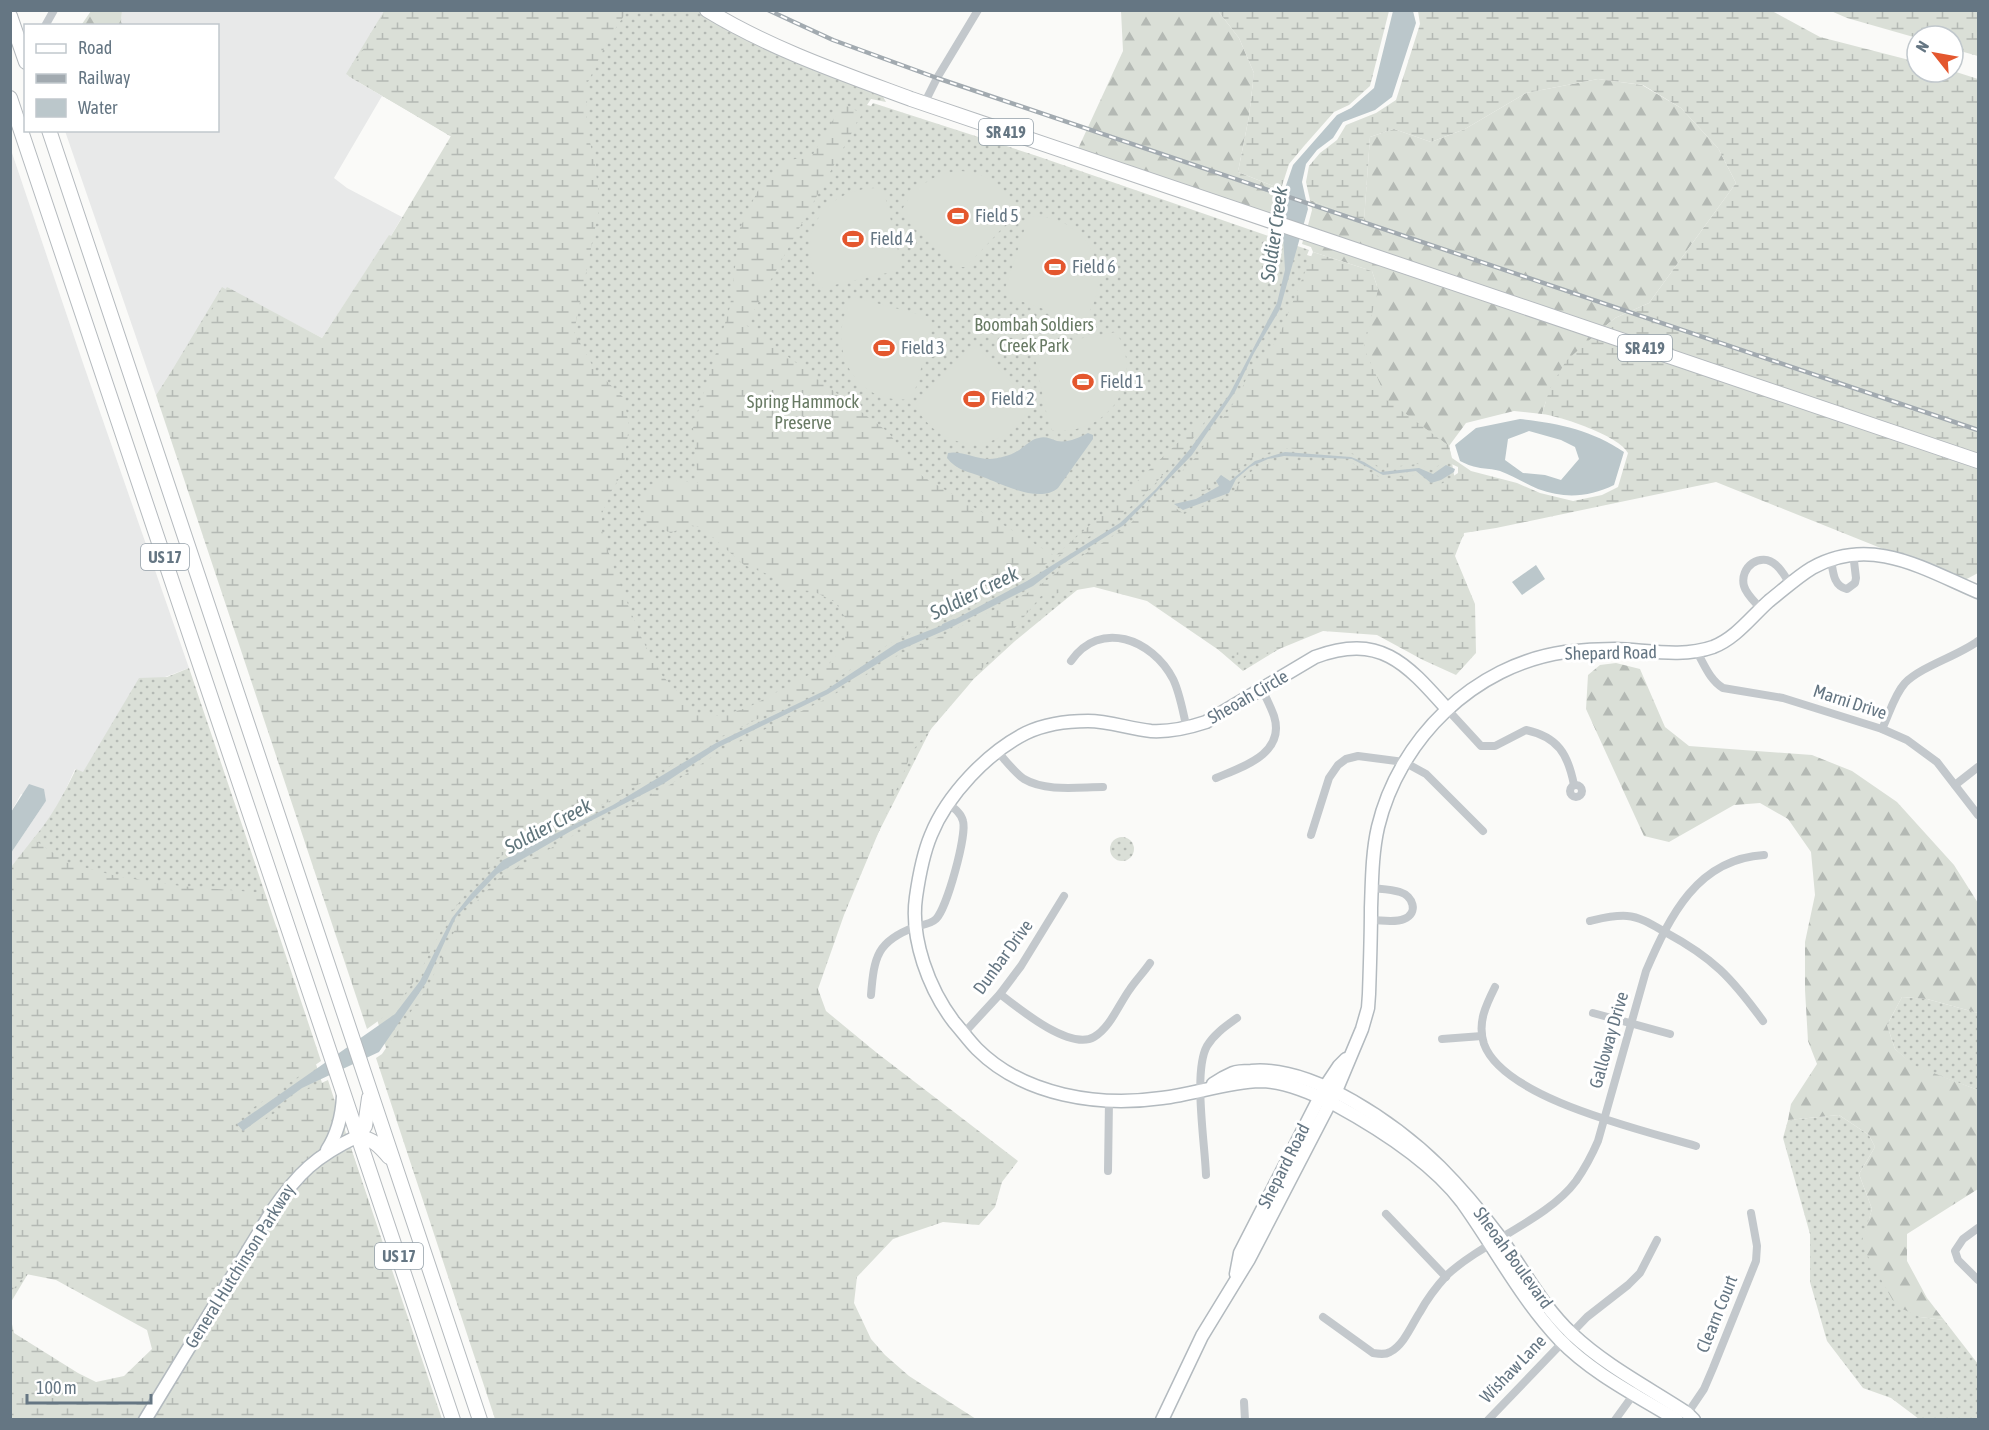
<svg xmlns="http://www.w3.org/2000/svg" width="1989" height="1430" viewBox="0 0 1989 1430" font-family="'Asap Condensed',sans-serif">
	<defs>
		<pattern id="grass-dots" width="8" height="8" patternUnits="userSpaceOnUse" patternTransform="scale(1.5)"><rect width="8" height="8" fill="#dadfd7"/><path d="M2 2h.1M6 6h.1" fill="none" stroke="#b4b9b4" stroke-width="1.8" stroke-linecap="round"/></pattern>
		<pattern id="forest-firs" width="22" height="20" patternUnits="userSpaceOnUse" patternTransform="scale(1.5)"><rect width="22" height="20" fill="#dadfd7"/><path d="M5 1l3.5 6h-7zM16 11l3.5 6h-7z" fill="#b4b9b4"/></pattern>
		<pattern id="wetland-marsh" width="20" height="14" patternUnits="userSpaceOnUse" patternTransform="scale(1.5)"><rect width="20" height="14" fill="#dadfd7"/><path d="M1 5h8M5 5V1M11 12h8M15 12V8" fill="none" stroke="#b4b9b4"/></pattern>
	</defs>
	<rect width="100%" height="100%" fill="#fafaf8"/>
	<g fill="#e8e9e9">
		<polygon points="122,11 385,11 348,76 382,96 334,178 347,188 402,217 391,236 389,236 322,338 227,288 156,395 65,131 218,130 218,26 123,25 121,22"/>
		<polygon points="10,147 84,366 189,668 133,689 83,773 75,769 54,815 11,867 11,853 46,801 21,794 11,812"/>
	</g>
	<g fill="url(#grass-dots)">
		<polygon points="698,10 714,20 881,93 886,102 871,99 867,105 871,106 873,103 1037,156 1309,250 1307,255 1325,261 1667,428 1438,377 1464,536 1243,671 1148,589 1082,586 1015,641 941,709 791,1005 502,1420 360,965 162,387 222,287 438,415 564,204 346,74 384,11"/>
		<path d="M189 668 265 893H261L324 1089 342 1121 439 1419H11L134 1408 180 1332 41 1252 11 1302V879L34 840 33 839C51 818 64 794 76 769L83 772 139 678 167 677Z"/>
		<circle cx="1122" cy="849" r="12"/>
		<polygon points="1902,997 1927,999 1978,1013 1978,1090 1915,1067 1895,1049 1887,1025"/>
		<polygon points="1839,1115 1869,1135 1875,1147 1859,1174 1872,1209 1862,1244 1920,1317 1944,1320 1978,1364 1978,1419 1919,1419 1891,1398 1863,1388 1827,1341 1810,1282 1810,1234 1783,1138 1788,1120"/>
	</g>
	<g fill="url(#forest-firs)">
		<polygon points="91,11 122,11 121,22 123,25 83,25 82,24"/>
		<polygon points="1121,11 1218,11 1239,38 1254,73 1249,116 1238,172 1281,189 1277,198 1278,219 1077,151 1123,51"/>
		<polygon points="1598,79 1642,85 1681,108 1718,148 1736,183 1649,303 1615,318 1602,329 1307,229 1312,210 1310,200 1364,220 1370,137 1394,129 1431,142 1465,129 1526,93"/>
		<polygon points="1304,237 1595,335 1550,388 1542,414 1514,411 1466,423 1449,446 1387,400 1364,348 1378,289 1372,271 1313,252 1311,247 1302,244"/>
		<polygon points="1616,663 1640,669 1665,727 1689,746 1812,755 1852,771 1897,802 1954,865 1978,903 1978,1013 1927,999 1902,997 1887,1025 1895,1049 1915,1066 1978,1090 1978,1189 1907,1234 1907,1261 1927,1298 1944,1320 1920,1317 1896,1306 1861,1244 1872,1209 1859,1174 1875,1147 1869,1135 1839,1115 1788,1120 1791,1104 1817,1064 1808,1041 1805,990 1805,942 1815,895 1811,852 1788,819 1760,803 1734,805 1669,842 1644,836 1586,709 1588,675 1600,665"/>
	</g>
	<g fill="url(#wetland-marsh)" fill-rule="evenodd">
		<polygon points="628,10 609,38 588,82 586,124 595,165 600,204 574,332 595,370 624,398 629,426 623,472 612,490 603,511 601,528 615,572 642,639 659,672 697,713 718,716 747,708 829,664 845,644 846,619 835,602 813,591 793,590 767,574 744,565 701,527 688,525 671,533 643,521 639,504 650,485 667,480 698,483 693,428 730,307 740,228 759,188 790,160 812,156 843,103 862,114 746,325 888,432 922,476 1055,556 1107,510 1215,407 1187,447 1153,486 1117,519 1024,578 946,619 895,640 824,687 714,740 610,801 501,856 467,892 449,916 416,979 392,1011 367,1029 156,395 227,287 322,338 389,235 391,236 451,136 348,76 385,11"/>
		<polygon points="1218,11 1389,11 1370,86 1349,105 1334,112 1304,146 1289,164 1281,189 1238,172 1249,116 1254,73 1239,38"/>
		<polygon points="1418,11 1772,11 1820,37 1917,62 1917,72 1953,71 1978,79 1978,456 1602,329 1615,318 1649,303 1736,183 1718,148 1681,108 1643,85 1598,79 1526,93 1465,129 1431,142 1394,129 1370,137 1364,221 1310,200 1306,182 1309,166 1320,153 1337,140 1346,125 1376,113 1396,100 1420,24"/>
		<polygon points="1831,11 1978,11 1978,56 1953,49 1953,36 1917,36 1917,38 1847,18"/>
		<path d="M1313 252 1372 271 1378 289 1364 348 1387 400 1449 446 1452 458 1471 471 1517 483 1540 493 1573 501 1602 495 1618 487 1628 453C1620 436 1560 416 1542 414L1550 388 1566 361 1595 335 1978 465V573L1963 581 1716 482 1496 528 1464 533 1455 556 1475 604 1476 653 1456 675 1423 660 1377 635 1323 631 1267 654 1226 655 1147 601 1094 587 1041 596 967 687 913 750 844 915 818 989 826 1011 877 1053 1018 1161 1002 1182 995 1207 979 1225 943 1222 893 1239 857 1277 854 1303 871 1339 885 1355 909 1376 976 1419H495L376 1058 382 1054 429 985 460 919 500 877 574 835 665 788 721 751 830 697 902 653 950 632 1035 589 1060 570 1127 527 1196 457 1239 395 1251 368 1277 341ZM1285 448 1351 453 1366 459 1381 468 1418 464 1432 470 1445 461 1458 467V473L1443 483 1432 487 1415 475 1383 479 1352 463 1285 460 1270 463 1253 470 1240 482 1232 495 1184 514 1170 504 1171 501C1186 493 1199 496 1214 485L1212 480 1219 472H1222L1230 477 1253 457Z"/>
		<polygon points="33,839 68,863 120,877 181,886 265,893 321,1061 234,1121 233,1124 241,1134 245,1135 304,1091 328,1080 337,1108 337,1116 327,1141 321,1150 287,1180 268,1208 140,1419 11,1419 10,1315 14,1333 78,1373 96,1382 124,1376 152,1349 147,1330 56,1280 26,1274 11,1292 11,867"/>
		<polygon points="350,1145 442,1419 151,1420 276,1214 294,1187 312,1170"/>
	</g>
	<g fill="#dadfd7">
		<path d="M959 171C986 172 1004 186 1018 208L1010 220 966 267H957L910 223 901 212C912 188 932 174 959 171Z"/>
		<path d="M881 188 886 200 901 263 896 271 821 288C791 238 823 186 881 188Z"/>
		<path d="M1031 216C1089 216 1118 273 1084 320L1070 318 1009 297 1005 289 1025 228Z"/>
		<path d="M853 297 929 317 933 325 916 387 910 399C851 406 824 342 853 297Z"/>
		<path d="M1116 332C1147 381 1107 437 1052 430L1047 416 1034 353 1039 346Z"/>
		<path d="M978 348 1032 404C1006 457 941 456 915 405L925 392 969 349Z"/>
	</g>
	<g fill="#bbc7cb" fill-rule="evenodd">
		<polygon points="1393,11 1413,11 1416,23 1392,97 1375,110 1343,122 1333,138 1317,150 1306,164 1302,182 1308,209 1280,309 1254,353 1235,392 1192,455 1124,525 1058,567 1033,586 948,629 900,650 828,694 719,747 663,784 571,831 497,874 456,917 426,983 379,1052 302,1088 243,1131 237,1124 395,1014 420,981 452,918 470,895 503,860 613,805 716,743 826,690 897,643 948,623 1027,581 1120,523 1156,489 1190,449 1229,395 1277,303 1285,270 1281,200 1293,165 1337,115 1351,108 1374,88"/>
		<path d="M1520 419C1557 423 1592 430 1624 452L1614 485C1589 497 1565 499 1538 489 1525 483 1513 476 1500 471 1484 467 1477 470 1460 461L1455 445 1476 428ZM1529 431 1561 440 1575 447 1579 459 1561 480 1545 475 1523 473 1505 460 1508 439Z"/>
		<path d="M1088 433 1093 435V439L1058 488C1040 504 1002 484 983 477 969 472 956 470 947 458L948 453C960 450 976 459 989 459 1001 458 1014 455 1023 447 1029 443 1032 439 1039 438 1045 436 1051 439 1057 441 1067 443 1079 438 1088 433Z"/>
		<polygon points="1285,452 1351,457 1364,462 1380,472 1419,468 1433,474 1446,465 1455,469 1454,472 1441,480 1431,483 1416,471 1383,475 1352,459 1284,456 1268,459 1250,467 1236,479 1229,493 1183,510 1174,504 1196,499 1219,486 1216,481 1221,475 1230,481 1255,461"/>
		<polygon points="1536,565 1545,579 1522,595 1512,582"/>
		<polygon points="29,784 44,789 46,801 11,853 11,812"/>
	</g>
	<g fill="none" stroke-linecap="round" stroke-linejoin="round">
		<polyline stroke="#bbc7cb" stroke-width="2" points="943,625 954,620"/>
		<defs>
			<g id="secondary">
				<path d="M1447 709C1406 663 1380 633 1315 657L1206 722C1188 728 1170 732 1151 731 1130 729 1109 721 1088 721 1067 721 1045 724 1026 733 988 752 947 795 931 835 923 854 919 876 916 897 910 939 929 989 954 1022 962 1031 969 1041 977 1049 1024 1096 1099 1107 1162 1098 1195 1094 1227 1082 1260 1081 1284 1081 1312 1093 1334 1104 1378 1128 1431 1161 1462 1202 1495 1248 1521 1299 1560 1340 1593 1374 1638 1396 1677 1420"/>
				<path d="M1213 1084C1219 1080 1226 1076 1233 1073 1238 1071 1245 1071 1251 1071 1313 1065 1397 1125 1440 1167 1461 1188 1481 1212 1499 1236 1523 1268 1541 1305 1572 1334 1606 1366 1649 1388 1687 1413L1694 1420"/>
				<path d="M327 1150C338 1133 342 1116 343 1096"/>
				<polyline points="1236,1274 1240,1253 1325,1087 1339,1066 1346,1059"/>
				<path d="M145 1420 272 1211C298 1173 316 1156 358 1136"/>
				<path d="M1162 1420 1202 1336 1249 1259 1336 1091 1362 1029 1368 1008 1369 994C1370 965 1371 937 1371 908 1372 881 1372 853 1378 827 1399 739 1474 665 1565 652 1582 650 1598 649 1615 649 1647 650 1682 658 1713 647 1736 638 1751 617 1769 601 1783 590 1797 577 1812 568 1871 535 1924 569 1978 592"/>
			</g>
			<g id="primary">
				<path d="M707 10C771 49 841 73 911 99L1978 461"/>
				<polyline points="10,16 26,62"/>
				<polyline points="10,98 453,1420"/>
				<polyline points="49,130 480,1420"/>
				<polyline points="358,1136 365,1126 369,1098"/>
				<path d="M358 1136C373 1139 380 1146 389 1157"/>
			</g>
		</defs>
		<use href="#secondary" stroke="#b3babf" stroke-width="15"/>
		<use href="#primary" stroke="#b5babe" stroke-width="16"/>
		<g stroke="#c3c8cc" stroke-width="8">
			<polyline points="45,26 54,10"/>
			<polyline points="924,104 937,78 978,10"/>
			<path d="M1831 559C1833 571 1833 586 1847 589L1855 583 1856 578 1853 553"/>
			<path d="M1761 609C1755 602 1746 594 1744 586 1739 567 1761 551 1776 565 1782 570 1786 578 1790 584"/>
			<path d="M1697 652C1705 666 1710 680 1723 688L1783 698 1882 729 1907 740 1937 762 1978 815"/>
			<path d="M1071 661C1100 619 1152 639 1173 679 1180 693 1183 713 1187 729"/>
			<path d="M1447 709 1481 746H1495L1526 730C1558 737 1568 754 1574 785"/>
			<path d="M1882 729C1889 715 1894 695 1905 683 1922 666 1958 656 1978 641"/>
			<path d="M998 752C1006 761 1014 772 1024 779 1046 792 1079 787 1103 787"/>
			<path d="M1216 778C1242 767 1286 754 1274 716 1271 707 1266 698 1262 689"/>
			<circle cx="1576" cy="791" r="6"/>
			<polyline points="1955,785 1978,767"/>
			<polyline points="1311,835 1329,778 1338,765 1346,759 1358,756 1404,762 1426,774 1483,831"/>
			<path d="M1371 920C1381 920 1395 923 1404 919 1419 913 1413 896 1400 892 1391 889 1381 889 1372 888"/>
			<path d="M1590 921C1603 918 1614 915 1627 916 1641 917 1653 925 1665 932 1713 958 1731 977 1763 1021"/>
			<path d="M1495 987C1486 1005 1477 1023 1484 1044 1504 1099 1643 1130 1696 1146"/>
			<path d="M1000 994C1018 1008 1070 1051 1094 1037 1110 1028 1119 1004 1130 989 1136 980 1144 972 1150 963"/>
			<path d="M871 995C874 957 877 941 915 927 922 925 931 924 936 919 947 908 967 835 963 821 961 813 955 809 948 804"/>
			<polyline points="1593,1013 1670,1034"/>
			<polyline points="964,1033 1000,994 1021,966 1064,896"/>
			<polyline points="1442,1039 1482,1036"/>
			<polyline points="1108,1171 1109,1100"/>
			<path d="M1206 1175C1205 1144 1193 1071 1207 1046 1214 1034 1226 1026 1237 1018"/>
			<polyline points="1386,1214 1446,1277"/>
			<polyline points="1978,1228 1963,1239 1955,1251 1958,1260 1978,1280"/>
			<path d="M1323 1317 1373 1353C1379 1354 1385 1355 1390 1352 1404 1345 1412 1324 1420 1312 1427 1299 1437 1286 1447 1275 1484 1241 1548 1219 1576 1181 1585 1168 1592 1155 1598 1141L1646 971C1670 916 1697 859 1764 855"/>
			<polyline points="1244,1402 1245,1420"/>
			<polyline points="1488,1420 1587,1317 1628,1285 1640,1273 1657,1240"/>
			<polyline points="1615,1420 1636,1391"/>
			<polyline points="1683,1420 1704,1389 1713,1368 1756,1261 1757,1246 1751,1213"/>
		</g>
		<use href="#secondary" stroke="#fff" stroke-width="12"/>
		<use href="#primary" stroke="#fff" stroke-width="14"/>
		<defs>
			<polyline id="rail" points="768,10 833,40 937,78 1978,430"/>
		</defs>
		<use href="#rail" stroke="#a2aab0" stroke-width="4.5"/>
		<use href="#rail" stroke="#fff" stroke-width="2" stroke-dasharray="7" stroke-linecap="butt"/>
	</g>
	<defs>
		<symbol id="stadium-bare" viewBox="-9 -9 18 18"><path d="M0-5a6.5 5 0 1 0 0 10a6.5 5 0 1 0 0-10ZM-3.5-1.8h7v3.6h-7Z" fill="#e4572e" stroke="#fff" stroke-width="2.5" paint-order="stroke"/></symbol>
	</defs>
	<g fill-rule="evenodd">
		<use href="#stadium-bare" x="943" y="201" width="30" height="30"/>
		<use href="#stadium-bare" x="838" y="224" width="30" height="30"/>
		<use href="#stadium-bare" x="1040" y="252" width="30" height="30"/>
		<use href="#stadium-bare" x="869" y="333" width="30" height="30"/>
		<use href="#stadium-bare" x="1068" y="367" width="30" height="30"/>
		<use href="#stadium-bare" x="959" y="384" width="30" height="30"/>
	</g>
	<g text-anchor="middle" stroke-width="6" stroke-linejoin="round" paint-order="stroke">
		<g fill="#fff" stroke="#939fa8" stroke-width="1.5">
			<rect x="979" y="119" width="54" height="26" rx="4.5"/>
			<rect x="1618" y="335" width="54" height="26" rx="4.5"/>
			<rect x="141" y="544" width="48" height="26" rx="4.5"/>
			<rect x="375" y="1243" width="48" height="26" rx="4.5"/>
		</g>
		<g font-size="16" font-weight="bold" fill="#657683">
			<text x="1006" y="138">SR 419</text>
			<text x="1645" y="354">SR 419</text>
			<text x="165" y="563">US 17</text>
			<text x="399" y="1262">US 17</text>
		</g>
		<g font-size="18" fill="#657683" stroke="#fff" text-anchor="start">
			<text x="975" y="222">Field 5</text>
			<text x="870" y="245">Field 4</text>
			<text x="1072" y="273">Field 6</text>
			<text x="901" y="354">Field 3</text>
			<text x="1100" y="388">Field 1</text>
			<text x="991" y="405">Field 2</text>
		</g>
		<g font-size="18" fill="#687a64" stroke="#fff">
			<text x="1034" y="331">Boombah Soldiers<tspan x="1034" dy="21">Creek Park</tspan></text>
			<text x="803" y="408">Spring Hammock<tspan x="803" dy="21">Preserve</tspan></text>
		</g>
		<g font-size="18" fill="#657683" stroke="#fff">
			<text transform="translate(1611 653) rotate(-1)" y="6">Shepard Road</text>
			<text transform="translate(1248 697) rotate(-30)" y="6">Sheoah Circle</text>
			<text transform="translate(1850 702) rotate(18)" y="6">Marni Drive</text>
			<text transform="translate(1003 957) rotate(-54)" y="6">Dunbar Drive</text>
			<text transform="translate(1609 1040) rotate(-74)" y="6">Galloway Drive</text>
			<text transform="translate(1284 1166) rotate(-63)" y="6">Shepard Road</text>
			<text transform="translate(1513 1258) rotate(54)" y="6">Sheoah Boulevard</text>
			<text transform="translate(240 1266) rotate(-58)" y="6">General Hutchinson Parkway</text>
			<text transform="translate(1717 1314) rotate(-68)" y="6">Clearn Court</text>
			<text transform="translate(1513 1369) rotate(-46)" y="6">Wishaw Lane</text>
		</g>
		<g font-size="20" font-style="italic" fill="#60757c" stroke="#fff">
			<text transform="translate(1274 234) rotate(-82)" y="7">Soldier Creek</text>
			<text transform="translate(974 593) rotate(-26)" y="7">Soldier Creek</text>
			<text transform="translate(548 826) rotate(-28)" y="7">Soldier Creek</text>
		</g>
	</g>
	<rect width="1989" height="1430" fill="none" stroke="#657683" stroke-width="24"/>
	<rect x="24" y="24" width="195" height="108" fill="#ffffff" stroke="#c1c8cd" stroke-width="1.5"/>
	<rect x="36" y="44" width="30" height="9" fill="#ffffff" stroke="#c1c8cd" stroke-width="1.5"/>
	<text x="78" y="54" font-size="18" fill="#657683">Road</text>
	<rect x="36" y="74" width="30" height="9" fill="#a2aab0" stroke="#c1c8cd" stroke-width="1.5"/>
	<text x="78" y="84" font-size="18" fill="#657683">Railway</text>
	<rect x="36" y="99" width="30" height="18" fill="#bbc7cb" stroke="#c1c8cd" stroke-width="1.5"/>
	<text x="78" y="114" font-size="18" fill="#657683">Water</text>
	<g transform="translate(1935 54) rotate(301)"><circle r="28" fill="#ffffff" stroke="#c1c8cd" stroke-width="1.5"/>
	<path d="M0-4.5L10 22L0 15L-10 22Z" fill="#e4572e"/>
	<text y="-9" font-size="16" font-weight="bold" text-anchor="middle" fill="#657683">N</text>
	</g>
	<path d="M27 1394v9h124v-9" fill="none" stroke="#657683" stroke-width="3"/>
	<text x="36" y="1394" font-size="18" fill="#657683" stroke="#ffffff" stroke-width="4.5" paint-order="stroke">100 m</text>
</svg>
